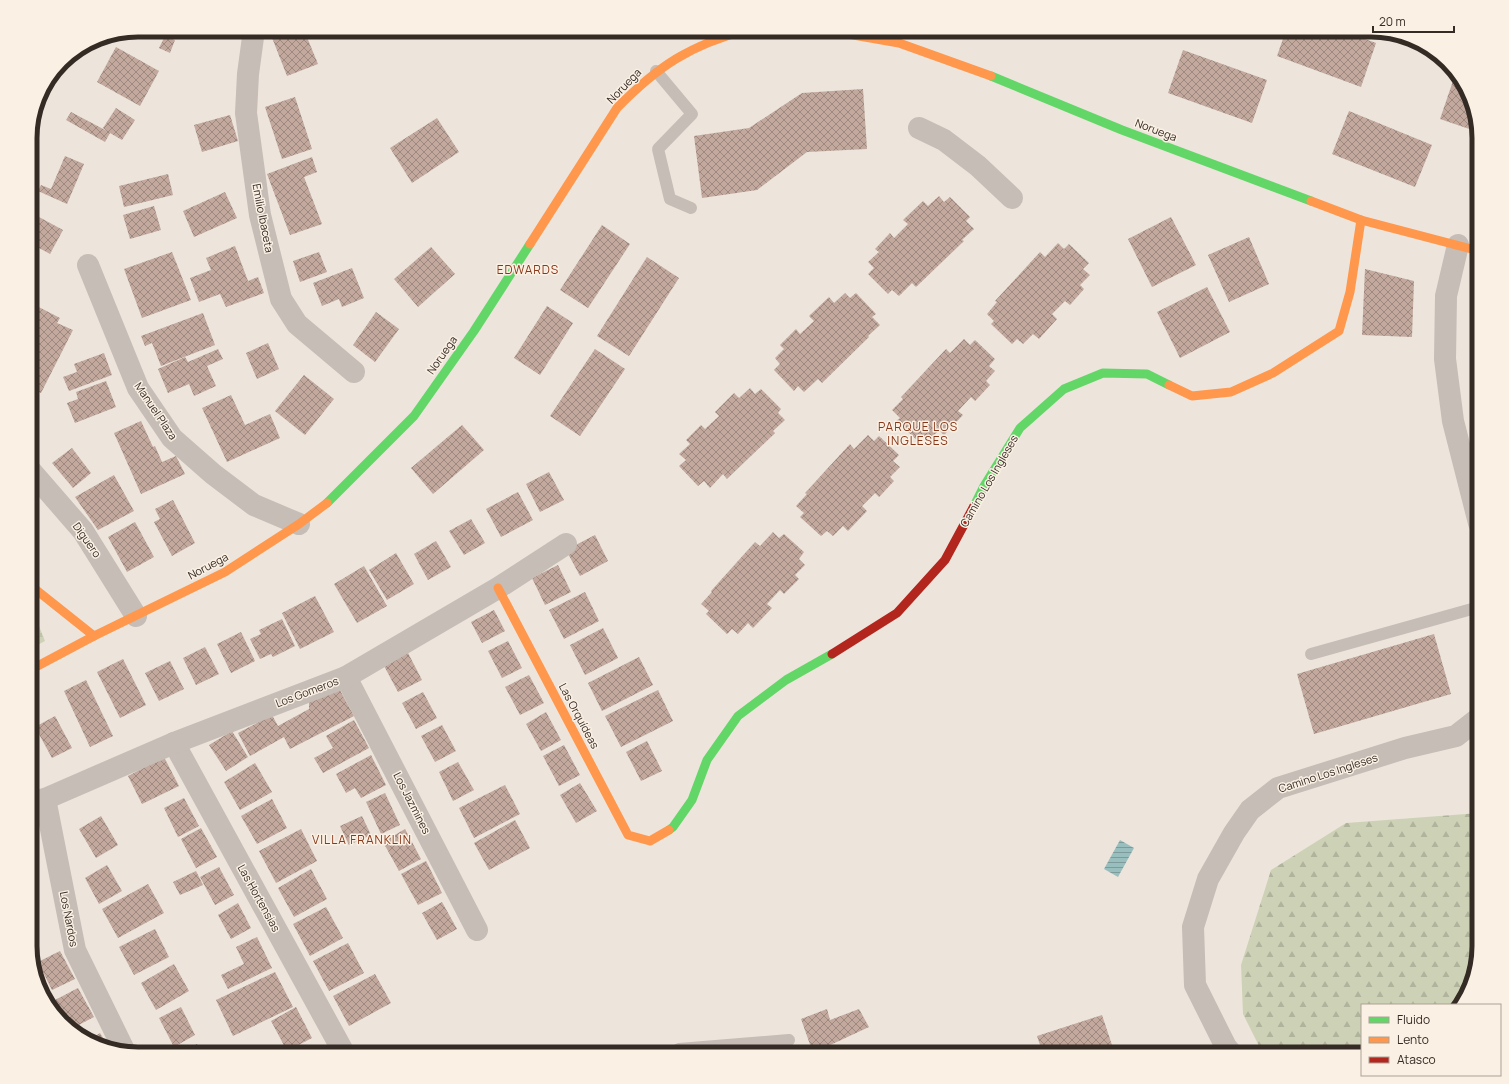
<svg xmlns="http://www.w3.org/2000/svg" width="1509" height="1084" viewBox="0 0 1509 1084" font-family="Manrope,sans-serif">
	<defs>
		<pattern id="grass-tufts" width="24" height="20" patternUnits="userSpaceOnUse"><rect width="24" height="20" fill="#cdd2b6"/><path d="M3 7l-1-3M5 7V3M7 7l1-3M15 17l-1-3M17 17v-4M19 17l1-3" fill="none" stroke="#b1b49c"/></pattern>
		<pattern id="forest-firs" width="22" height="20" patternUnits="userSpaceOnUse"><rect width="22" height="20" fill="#cdd2b6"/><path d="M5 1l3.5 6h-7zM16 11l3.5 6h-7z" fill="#b1b49c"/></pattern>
		<pattern id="water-rules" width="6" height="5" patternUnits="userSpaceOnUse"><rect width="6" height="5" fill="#98bebe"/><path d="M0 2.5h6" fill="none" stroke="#7d9b9a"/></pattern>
		<pattern id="building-cross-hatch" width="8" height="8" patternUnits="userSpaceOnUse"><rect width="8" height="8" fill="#c2a89d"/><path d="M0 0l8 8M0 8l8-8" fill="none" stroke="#9e8980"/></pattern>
	</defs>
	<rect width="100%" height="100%" fill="#ede5dc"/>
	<polygon fill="url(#grass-tufts)" points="30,618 39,626 45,641 30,649"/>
	<polygon fill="url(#forest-firs)" points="1479,813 1479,946 1473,980 1460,1005 1362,1005 1362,1054 1263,1054 1243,1014 1241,965 1271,870 1346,823"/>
	<polygon fill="url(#water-rules)" points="1120,840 1134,848 1118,877 1104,869"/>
	<g fill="url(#building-cross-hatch)">
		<polygon points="269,30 304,30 318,64 287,76"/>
		<polygon points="1087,30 1099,30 1097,34"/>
		<polygon points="1286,30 1340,30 1376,43 1361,87 1277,56"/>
		<polygon points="165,36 175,40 170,53 159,48"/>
		<polygon points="116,47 159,71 140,106 97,82"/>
		<polygon points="1183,50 1267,80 1252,123 1168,93"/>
		<polygon points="67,58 57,78 52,75 62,61"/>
		<polygon points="1455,75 1468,90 1478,132 1440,119"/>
		<polygon points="863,89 867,149 807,152 757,190 702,198 694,136 749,128 802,93"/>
		<polygon points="295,97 312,149 282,159 265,107"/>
		<polygon points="116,108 135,120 122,140 110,133 105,142 66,120 71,112 107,131 103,128"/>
		<polygon points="1349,111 1432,145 1415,187 1332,154"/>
		<polygon points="230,115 238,141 202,152 194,125"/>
		<polygon points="437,118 459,152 412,183 390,148"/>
		<polygon points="65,156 84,164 67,204 38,191 41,185 51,189"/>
		<polygon points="312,157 317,172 304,177 322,224 290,235 267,174"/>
		<polygon points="168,174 173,195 124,207 119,186"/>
		<polygon points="225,192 237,218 194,237 183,211"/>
		<polygon points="939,196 944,202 950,197 970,217 966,221 974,229 962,240 964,241 916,287 912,283 899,296 892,290 888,294 868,274 874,268 868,262 879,252 875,249 890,233 894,238 908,224 903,220 923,201 928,206"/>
		<polygon points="154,206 161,230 130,239 123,215"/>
		<polygon points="39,217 63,230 50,254 30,243 30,234"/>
		<polygon points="1171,217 1196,265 1152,287 1128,239"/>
		<polygon points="602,225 630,244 588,308 560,290"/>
		<polygon points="1249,237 1269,284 1229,302 1208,255"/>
		<polygon points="1058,243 1064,249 1069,244 1089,263 1083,269 1090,275 1080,285 1084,289 1070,305 1065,301 1052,314 1057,319 1039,339 1033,334 1023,344 1017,339 1012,344 991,324 994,321 987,314 997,302 995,301 1040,252 1045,257"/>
		<polygon points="235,246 248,281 258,277 264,293 226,307 220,294 199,302 190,278 211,270 206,258"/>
		<polygon points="431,247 455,274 418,307 394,279"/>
		<polygon points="172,252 191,300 142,318 124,269"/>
		<polygon points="319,252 327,272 300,282 293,261"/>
		<polygon points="647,257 679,278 629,356 597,336"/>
		<polygon points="352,268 364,298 342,307 339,299 322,306 313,283"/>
		<polygon points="1365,269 1414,281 1412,337 1362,335"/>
		<polygon points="1207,287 1230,332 1180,358 1157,312"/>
		<polygon points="845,293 850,298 856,293 876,314 872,317 880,325 868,336 869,337 822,383 818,379 804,392 798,386 794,391 774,370 780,364 775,358 784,349 780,345 796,329 800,334 814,321 809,316 829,297 834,303"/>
		<polygon points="33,304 60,318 57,323 73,330 41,393 30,388 30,309"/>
		<polygon points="547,306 573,323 540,375 514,358"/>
		<polygon points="376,312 399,329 375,362 353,345"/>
		<polygon points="203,313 215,345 161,366 152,343 145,346 141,336"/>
		<polygon points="964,339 970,345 975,340 995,359 989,366 995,371 986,381 990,385 975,401 971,397 958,411 963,415 944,435 939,430 929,441 923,435 918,441 896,421 900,418 892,410 903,399 901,397 946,349 950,353"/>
		<polygon points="268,343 279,369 257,379 246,353"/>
		<polygon points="218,349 223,359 207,366 216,386 194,396 189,384 168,393 158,369 185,357 188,362"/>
		<polygon points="595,349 625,369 580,436 550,416"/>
		<polygon points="104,353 112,375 69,391 63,377 77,372 74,364"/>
		<polygon points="304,375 334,399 305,435 275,411"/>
		<polygon points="106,381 116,407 75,423 67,403 78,399 76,392"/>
		<polygon points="750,388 755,394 761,389 781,409 778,413 785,420 773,431 775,433 727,479 723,474 710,488 704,481 698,486 679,466 686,460 679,454 690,444 686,440 701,425 705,429 719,416 715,412 734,393 739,398"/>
		<polygon points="231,395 245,425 270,414 280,438 227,462 202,408"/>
		<polygon points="141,421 153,447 155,446 162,462 176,456 185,474 141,494 114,433"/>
		<polygon points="462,425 484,450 433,494 411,468"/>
		<polygon points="868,435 874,441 879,436 899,455 893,461 900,467 890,477 894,481 879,497 875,493 862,506 867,511 848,531 843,526 833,536 827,531 821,536 800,517 804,513 796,506 807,494 805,493 850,444 854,449"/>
		<polygon points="72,448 91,473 73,488 52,463"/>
		<polygon points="549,472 564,500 540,512 526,484"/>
		<polygon points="114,475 134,511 98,530 75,497"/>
		<polygon points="518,492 533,520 501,537 486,509"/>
		<polygon points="173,500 195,543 172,556 154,522 160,519 155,509"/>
		<polygon points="471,519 485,543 464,555 449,531"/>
		<polygon points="135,522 154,557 127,572 108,537"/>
		<polygon points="773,532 779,538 784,534 804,552 799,559 805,565 795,575 799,579 784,594 780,590 767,604 772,608 753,628 748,623 738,634 732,629 727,634 706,614 709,611 701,604 712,592 711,591 755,542 760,546"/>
		<polygon points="595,535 608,561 580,576 566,550"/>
		<polygon points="436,541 451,567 428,580 414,554"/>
		<polygon points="396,553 414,584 387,600 369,570"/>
		<polygon points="558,565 571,592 545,605 532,578"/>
		<polygon points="364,566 387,606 357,623 334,584"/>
		<polygon points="585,592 599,621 564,639 549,610"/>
		<polygon points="315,596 334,632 300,649 282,613"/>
		<polygon points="494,610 505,631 482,643 471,622"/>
		<polygon points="282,619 295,646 273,657 271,654 260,659 250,639 261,634 259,630"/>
		<polygon points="603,628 618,658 585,675 570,645"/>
		<polygon points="241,632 255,661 231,673 217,644"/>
		<polygon points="1434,634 1451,694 1314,734 1297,674"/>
		<polygon points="508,641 522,668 502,678 488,651"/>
		<polygon points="205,647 219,674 196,685 183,658"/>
		<polygon points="407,651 422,680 398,692 383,664"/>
		<polygon points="639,657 653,685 602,711 588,683"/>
		<polygon points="123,659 146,705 120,718 97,672"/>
		<polygon points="170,661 184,689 159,701 145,673"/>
		<polygon points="529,675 544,703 520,715 505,687"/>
		<polygon points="86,680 113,736 90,747 64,691"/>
		<polygon points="335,681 354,716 290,749 284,737 250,756 238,733 272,715 278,726 309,709 309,695"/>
		<polygon points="658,690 673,721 621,747 605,716"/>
		<polygon points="423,692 437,718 416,729 402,703"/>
		<polygon points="546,712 561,740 541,751 526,724"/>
		<polygon points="55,716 72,748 52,758 35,727"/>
		<polygon points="354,720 369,748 323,773 314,758 333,748 326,736"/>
		<polygon points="442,725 456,751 435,762 421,736"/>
		<polygon points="232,731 248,757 226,771 209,745"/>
		<polygon points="647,741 662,771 641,781 626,752"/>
		<polygon points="564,745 580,775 559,786 543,756"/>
		<polygon points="371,755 386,785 361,798 355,788 346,793 336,774"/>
		<polygon points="164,757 179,786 142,804 128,776"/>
		<polygon points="458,762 474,790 453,801 439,772"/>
		<polygon points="255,763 272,792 240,810 224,782"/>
		<polygon points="580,783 597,811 576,823 560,795"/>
		<polygon points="505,785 520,814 474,838 459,808"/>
		<polygon points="385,793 400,825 381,834 366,802"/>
		<polygon points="184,798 199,826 178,837 164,808"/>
		<polygon points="272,799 287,828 257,844 241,816"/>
		<polygon points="101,816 118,845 96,858 79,829"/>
		<polygon points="362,816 371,835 349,845 340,826"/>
		<polygon points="515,820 530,848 489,870 474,843"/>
		<polygon points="201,828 217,857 196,868 181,839"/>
		<polygon points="301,829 317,861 276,883 259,851"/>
		<polygon points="405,829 421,859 399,871 383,842"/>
		<polygon points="426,861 442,893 418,905 401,874"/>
		<polygon points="107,865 122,891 99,904 85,878"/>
		<polygon points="219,867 234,895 215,905 200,877"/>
		<polygon points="311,869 327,899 294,917 278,888"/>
		<polygon points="196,871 203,885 180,895 173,882"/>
		<polygon points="148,884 164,913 118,938 102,909"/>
		<polygon points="442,902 457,929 437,940 422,913"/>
		<polygon points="238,903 251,928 231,939 218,915"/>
		<polygon points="326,907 343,938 310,956 293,924"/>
		<polygon points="155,929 169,957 134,975 119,947"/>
		<polygon points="257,937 272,968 228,989 221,975 244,964 236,947"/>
		<polygon points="348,943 364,973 329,991 313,961"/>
		<polygon points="60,951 75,979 52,990 38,962"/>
		<polygon points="174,964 189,991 156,1010 141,983"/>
		<polygon points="275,972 293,1007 233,1036 216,1000"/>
		<polygon points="375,974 391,1003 349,1026 333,996"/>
		<polygon points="78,988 94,1017 71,1029 55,1000"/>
		<polygon points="181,1007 195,1035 174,1047 159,1018"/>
		<polygon points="296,1007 312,1038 287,1051 271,1021"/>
		<polygon points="827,1009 830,1020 859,1009 869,1027 813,1053 801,1019"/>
		<polygon points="1102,1015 1115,1054 1043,1054 1037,1036"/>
		<polygon points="100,1033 110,1049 104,1048 88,1040"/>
		<polygon points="197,1044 203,1054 179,1054"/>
	</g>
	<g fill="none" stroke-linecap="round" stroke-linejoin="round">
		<g stroke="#c5bdb6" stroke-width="12">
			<polyline points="656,71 692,114 658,149 670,199 691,208"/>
			<polyline points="1311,654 1479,607"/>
			<polyline points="669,1054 679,1049 789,1040"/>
		</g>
		<g stroke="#c5bdb6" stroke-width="22">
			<polyline points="254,30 248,74 246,113 260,215 281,299 297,324 354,372"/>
			<polyline points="919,128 944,140 978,166 1012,198"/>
			<polyline points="1458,245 1446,296 1445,359 1453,421 1479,523"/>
			<polyline points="88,265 138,388 172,438 213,474 254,505 299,524"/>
			<polyline points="30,470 83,531 136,616"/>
			<polyline points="346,677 477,930"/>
			<polyline points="174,743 344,1053"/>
			<polyline points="45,799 75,950 125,1052"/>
			<polyline points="30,802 45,799 174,743 346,677 498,588 566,544"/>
			<polyline points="1232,1054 1226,1047 1195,985 1193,927 1208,879 1234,833 1250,810 1278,788 1405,748 1456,736 1479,718"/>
		</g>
		<g stroke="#63d668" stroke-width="9">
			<polyline points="991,76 1122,130 1311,201"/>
			<polyline points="327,503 414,416 474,331 530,244"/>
			<polyline points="974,506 984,486 1020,428 1064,389 1103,373 1147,374 1169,385"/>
			<polyline points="669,830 673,827 692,800 707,760 738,716 786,680 832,654"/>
		</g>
		<g stroke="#ff974d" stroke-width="9">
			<polyline points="825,30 899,43 991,76"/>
			<polyline points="1311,201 1361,220 1479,251"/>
			<path d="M530 244 617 108C658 66 690 45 747 30"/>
			<polyline points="1169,385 1192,396 1231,392 1273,373 1339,331 1350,292 1361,220"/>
			<polyline points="30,585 94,636"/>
			<polyline points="498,588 628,835 650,841 669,830"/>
			<polyline points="30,670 94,636 225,572 299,524 327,503"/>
		</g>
		<polyline stroke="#b3261e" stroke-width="9" points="832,654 897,613 945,560 974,506"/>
	</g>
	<g text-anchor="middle" stroke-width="3" stroke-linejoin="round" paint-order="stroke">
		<g font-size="11" fill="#352b25" stroke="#faf0e3">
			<text transform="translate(624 86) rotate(-46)" y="4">Noruega</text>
			<text transform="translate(1156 130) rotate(21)" y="4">Noruega</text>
			<text transform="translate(263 218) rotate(79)" y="4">Emilio Ibaceta</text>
			<text transform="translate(442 355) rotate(-55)" y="4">Noruega</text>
			<text transform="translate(156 411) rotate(56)" y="4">Manuel Plaza</text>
			<text transform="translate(989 481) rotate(-60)" y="4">Camino Los Ingleses</text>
			<text transform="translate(87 540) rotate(55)" y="4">Diguero</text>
			<text transform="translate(208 566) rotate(-28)" y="4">Noruega</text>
			<text transform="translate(307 692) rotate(-21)" y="4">Los Gomeros</text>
			<text transform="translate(579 716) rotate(62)" y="4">Las Orquídeas</text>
			<text transform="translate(1328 773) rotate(-18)" y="4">Camino Los Ingleses</text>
			<text transform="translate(412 803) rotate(63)" y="4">Los Jazmines</text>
			<text transform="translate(259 898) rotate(61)" y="4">Las Hortensias</text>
			<text transform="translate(69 919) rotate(79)" y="4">Los Nardos</text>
		</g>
		<g font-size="12" letter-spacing="1" fill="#893719" stroke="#faf0e3">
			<text x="528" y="274">EDWARDS</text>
			<text x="918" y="431">PARQUE LOS<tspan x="918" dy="14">INGLESES</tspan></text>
			<text x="362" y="844">VILLA FRANKLIN</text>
		</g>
	</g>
	<path d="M0 0H1509V1084H0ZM138 37H1371A101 101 0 0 1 1472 138V946A101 101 0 0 1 1371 1047H138A101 101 0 0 1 37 946V138A101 101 0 0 1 138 37Z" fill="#faf0e3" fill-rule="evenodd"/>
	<path fill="none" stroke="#352b25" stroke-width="5" d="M138 37H1371A101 101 0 0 1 1472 138V946A101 101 0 0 1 1371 1047H138A101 101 0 0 1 37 946V138A101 101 0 0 1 138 37Z"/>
	<rect x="1361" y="1004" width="140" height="72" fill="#faf0e3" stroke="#aba197"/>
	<rect x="1369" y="1017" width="20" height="6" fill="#63d668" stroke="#aba197"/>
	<text x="1397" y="1024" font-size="12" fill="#352b25">Fluido</text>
	<rect x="1369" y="1037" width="20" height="6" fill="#ff974d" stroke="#aba197"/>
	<text x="1397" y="1044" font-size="12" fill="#352b25">Lento</text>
	<rect x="1369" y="1057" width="20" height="6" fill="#b3261e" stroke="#aba197"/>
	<text x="1397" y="1064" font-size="12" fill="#352b25">Atasco</text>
	<path d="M1373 26v6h81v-6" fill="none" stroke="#352b25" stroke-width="2"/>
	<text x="1379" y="26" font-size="12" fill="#352b25" stroke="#faf0e3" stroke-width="3" paint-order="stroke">20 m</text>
</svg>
